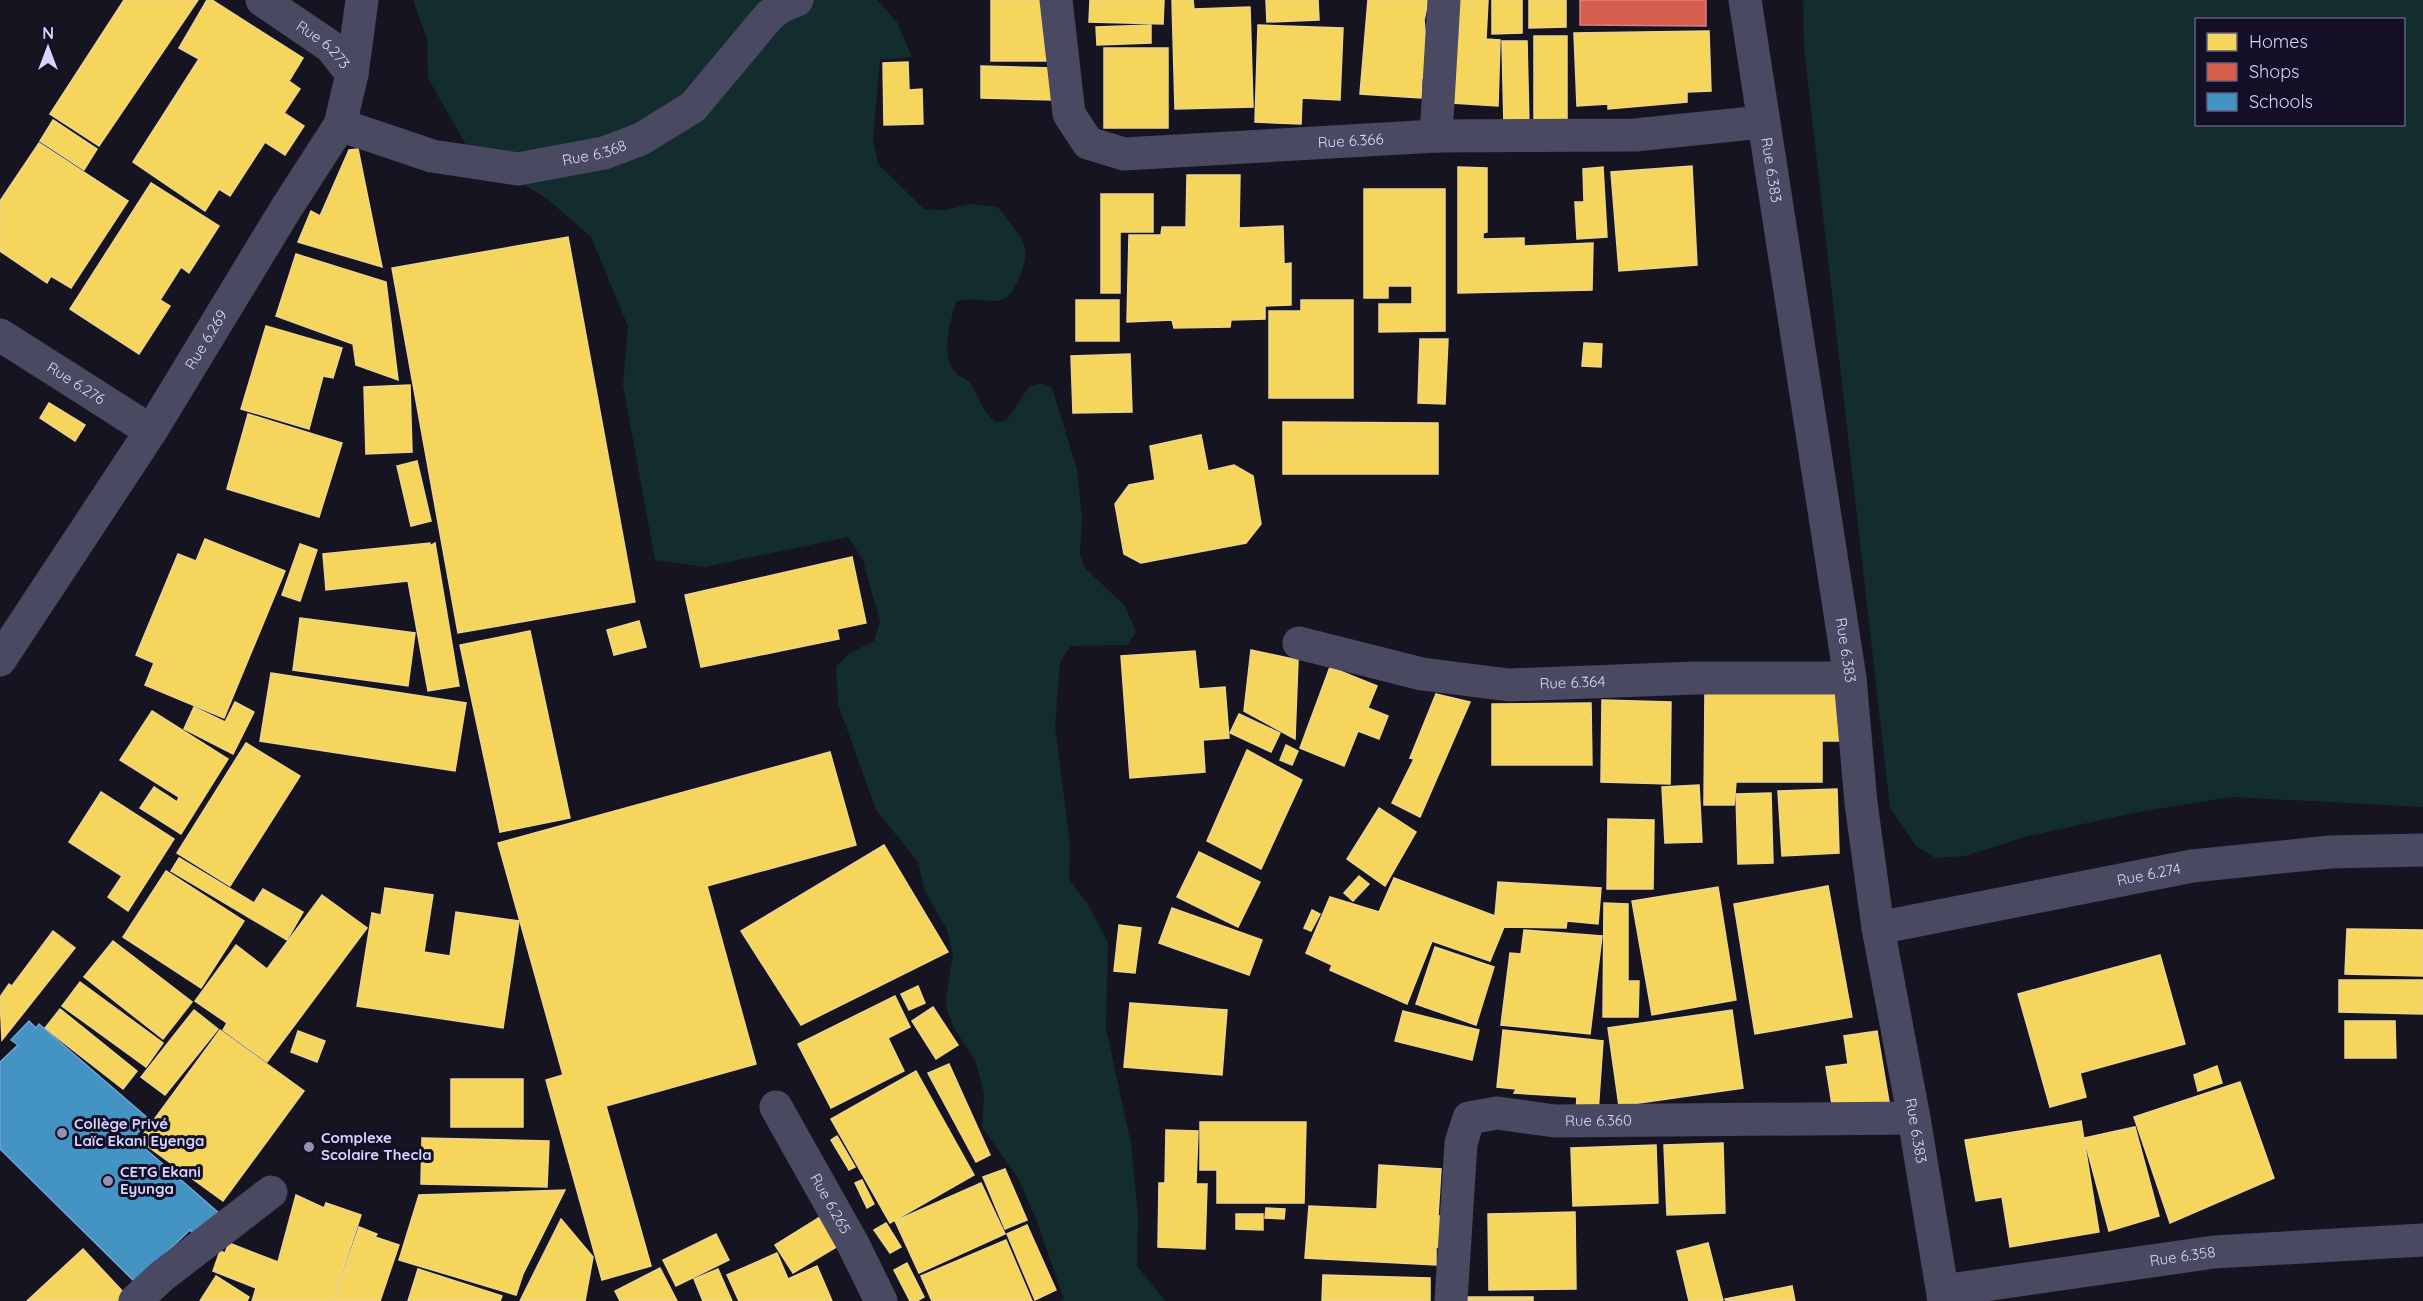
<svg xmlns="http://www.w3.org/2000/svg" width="2423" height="1301" viewBox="0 0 2423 1301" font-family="Quicksand,sans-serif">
	<rect width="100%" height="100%" fill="#161421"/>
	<g fill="#132c2d" fill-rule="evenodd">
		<path d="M413 0H877L897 22 912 57 880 60 873 139 878 164 924 209 945 210 971 204 998 207C1022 241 1036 244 1016 284 1012 292 1007 300 997 301 982 302 970 296 956 302 950 322 940 354 955 372 959 377 966 378 970 383 980 397 981 411 996 422L1006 421 1029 387 1041 383 1052 388 1077 469 1082 518 1080 554 1085 568 1125 606 1136 632 1127 645 1071 646 1060 662 1055 726 1070 845 1069 879 1087 903 1108 942 1106 1028 1131 1144 1138 1215 1137 1266 1165 1301H1060L1064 1299 1060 1288 1037 1221 1018 1178 982 1127 984 1094 976 1062 954 1028 947 1010 946 998 953 955 947 930 924 889 918 862 876 810 838 704 836 667 848 654 874 641 880 622 863 560 848 537 705 567 655 560 623 385 628 326 591 237 546 198 470 152 428 78 427 39Z"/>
		<path d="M1803 0H2423V807L2231 797 2138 812 2028 836 1965 856 1936 858 1916 846 1890 808 1804 47ZM2196 20H2404V124H2196Z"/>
	</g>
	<g fill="#f6d55c" stroke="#edd58d" stroke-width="1.5">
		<polygon points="124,0 198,0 99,146 50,114"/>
		<polygon points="207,0 212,0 303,58 289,81 300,89 284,113 304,126 285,155 265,142 230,196 219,189 205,211 133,162 199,59 179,48"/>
		<rect x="991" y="0" width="62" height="61"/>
		<polygon points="1090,0 1164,0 1163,24 1089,22"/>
		<polygon points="1172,0 1193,0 1194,9 1250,7 1253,107 1175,109"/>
		<polygon points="1266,0 1318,0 1319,20 1267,22"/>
		<polygon points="1368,0 1436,0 1435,7 1427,7 1424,20 1430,79 1422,78 1421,98 1360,94"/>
		<polygon points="1458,0 1488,0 1486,39 1500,40 1498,106 1452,103"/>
		<polygon points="1492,0 1522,0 1522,33 1492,34"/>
		<polygon points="1529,0 1566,0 1566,27 1529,28"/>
		<polygon points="1151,25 1151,43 1097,45 1096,27"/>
		<polygon points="1258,25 1343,28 1340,100 1302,98 1301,124 1255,122"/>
		<polygon points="1709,31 1711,91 1687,92 1687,102 1608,109 1608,104 1577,106 1574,33"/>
		<rect x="1534" y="36" width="33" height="97"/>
		<polygon points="1502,41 1527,41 1529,126 1504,127"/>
		<rect x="1104" y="48" width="64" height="80"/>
		<polygon points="908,62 909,90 922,89 923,124 884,125 883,63"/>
		<polygon points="981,66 1053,68 1053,100 981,98"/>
		<polygon points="53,120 97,149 84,170 40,141"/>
		<polygon points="39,143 128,201 71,288 51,276 47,283 0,251 0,201"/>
		<polygon points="358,149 382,267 298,242 311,211 320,216 349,150"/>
		<polygon points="1692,166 1697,265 1619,271 1611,172"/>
		<polygon points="1458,167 1487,168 1487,232 1483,233 1483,239 1524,238 1524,246 1593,243 1592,290 1458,293"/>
		<polygon points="1603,167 1607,237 1577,239 1575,202 1584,202 1583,169"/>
		<polygon points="1187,175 1240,175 1239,228 1283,226 1284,264 1291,263 1291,305 1265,306 1265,319 1231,320 1230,327 1174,328 1172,320 1127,322 1129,235 1161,235 1162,227 1186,227"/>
		<polygon points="151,183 219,226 189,273 181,267 160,300 170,306 139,354 70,309"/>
		<polygon points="1364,189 1445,189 1445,331 1379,332 1379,304 1412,304 1412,286 1388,286 1388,298 1364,298"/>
		<polygon points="1101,194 1153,194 1153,232 1120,232 1120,293 1101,293"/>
		<polygon points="568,237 635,602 458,633 392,268"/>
		<polygon points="296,254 386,282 398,380 356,365 353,344 276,316"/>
		<rect x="1076" y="300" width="43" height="41"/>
		<polygon points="1301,300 1353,300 1353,398 1269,398 1269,311 1301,311"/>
		<polygon points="266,326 342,348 333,378 323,376 309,429 241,409"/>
		<polygon points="1420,339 1448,339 1445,404 1418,403"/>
		<polygon points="1584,343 1602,344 1601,367 1582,366"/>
		<polygon points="1130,354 1132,412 1073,413 1071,356"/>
		<polygon points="410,385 412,452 366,454 364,387"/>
		<polygon points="49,403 85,425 75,441 40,418"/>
		<polygon points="248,414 342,443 319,517 227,489"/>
		<polygon points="1283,422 1438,423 1438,474 1283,474"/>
		<polygon points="1201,435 1208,471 1234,465 1253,476 1261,524 1246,543 1141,563 1124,554 1115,504 1129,485 1155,480 1150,446"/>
		<polygon points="417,461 431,521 411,526 397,466"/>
		<polygon points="205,539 285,571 224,718 145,685 154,663 136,655 178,554 196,561"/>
		<polygon points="430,543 430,546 435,543 459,686 428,691 408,581 326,590 323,554"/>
		<polygon points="300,544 317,550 300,601 282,595"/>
		<polygon points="852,557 866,623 837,629 839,639 701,667 685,595"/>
		<polygon points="300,618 415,633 408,686 293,670"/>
		<polygon points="639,621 646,647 614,655 607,630"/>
		<polygon points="530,631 570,818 500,832 460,645"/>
		<polygon points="1251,650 1298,660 1295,739 1244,711"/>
		<polygon points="1195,651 1199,689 1225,687 1229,738 1203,740 1205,772 1130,778 1121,656"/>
		<polygon points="1330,667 1377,686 1368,708 1388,716 1379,739 1358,731 1344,766 1300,748"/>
		<polygon points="271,673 466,703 455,771 260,741"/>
		<polygon points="1705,690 1842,691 1844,741 1822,741 1822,782 1736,782 1734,805 1704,805"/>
		<polygon points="1436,694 1470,702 1420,817 1392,803 1414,759 1410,758"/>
		<polygon points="1602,700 1671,702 1670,784 1601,782"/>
		<polygon points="235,702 254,712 233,754 184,729 194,707 225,722"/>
		<polygon points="1591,703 1592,765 1492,765 1492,704"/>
		<polygon points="152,711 228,759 181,834 140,808 154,787 177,802 179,797 120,760"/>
		<polygon points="1239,714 1280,733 1271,752 1230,733"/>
		<polygon points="246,743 300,776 230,886 177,853"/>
		<polygon points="1286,745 1298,751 1292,765 1280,760"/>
		<polygon points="1247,750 1302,780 1261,869 1207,841"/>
		<polygon points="830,752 856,845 707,886 756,1064 606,1106 651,1266 602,1280 546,1080 563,1075 498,843"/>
		<polygon points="1699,785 1702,842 1665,843 1662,787"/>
		<polygon points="1837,789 1839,853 1782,856 1778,791"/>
		<polygon points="101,792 174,839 128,911 108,897 122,876 69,842"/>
		<polygon points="1771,793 1773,863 1738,864 1736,794"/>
		<polygon points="1379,808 1416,832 1385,886 1347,859"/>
		<polygon points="1608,819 1654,820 1653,889 1607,889"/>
		<polygon points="884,845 948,952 801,1025 741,931"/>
		<polygon points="1199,852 1260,882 1238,927 1177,897"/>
		<polygon points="179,858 254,903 263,889 303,912 287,940 171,871"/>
		<polygon points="166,871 244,921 201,988 123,937"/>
		<polygon points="1359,876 1369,884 1353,901 1344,893"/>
		<polygon points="1394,878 1495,916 1498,882 1601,888 1598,924 1567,921 1566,928 1504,927 1490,961 1432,941 1407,1004 1330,970 1332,965 1306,953 1330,897 1379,912"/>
		<polygon points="1828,886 1852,1017 1755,1034 1734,904"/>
		<polygon points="1718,887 1736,1000 1652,1015 1632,901"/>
		<polygon points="385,888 433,895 424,952 450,956 456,912 519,921 503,1028 357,1006 372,913 381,915"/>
		<polygon points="322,895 367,928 267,1062 223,1030 227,1023 195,1001 236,945 267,969"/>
		<polygon points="1604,903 1628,904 1628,981 1639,981 1638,1017 1603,1017"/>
		<polygon points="1172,908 1262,940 1249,975 1159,943"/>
		<polygon points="1312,910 1320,914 1311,931 1304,928"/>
		<polygon points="1119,925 1141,928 1135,973 1114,971"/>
		<polygon points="2347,929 2423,930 2423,976 2345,974"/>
		<polygon points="1524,930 1602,936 1590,1034 1501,1025 1510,953 1521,954"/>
		<polygon points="53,931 75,948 2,1040 0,997 9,984 12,986"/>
		<polygon points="113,941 192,1002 163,1039 84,977"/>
		<polygon points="1435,947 1494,967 1476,1025 1416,1004"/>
		<polygon points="2160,955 2185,1044 2080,1073 2086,1097 2050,1107 2018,994"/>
		<polygon points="2339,980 2423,980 2423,1014 2339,1012"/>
		<polygon points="80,982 163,1043 146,1067 62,1006"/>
		<polygon points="918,986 925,1003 909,1010 901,994"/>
		<polygon points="895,996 910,1027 888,1038 904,1071 831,1108 798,1044"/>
		<polygon points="1130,1003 1227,1010 1222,1075 1124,1067"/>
		<polygon points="933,1007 958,1045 936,1059 912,1021"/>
		<polygon points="60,1009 137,1071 123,1089 45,1028"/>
		<polygon points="194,1010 218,1029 165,1095 141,1077"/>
		<polygon points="1732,1010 1743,1088 1619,1106 1608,1028"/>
		<polygon points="1403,1011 1479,1030 1472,1060 1395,1041"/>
		<polygon points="2345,1021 2395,1021 2396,1058 2345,1058"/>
		<polygon points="220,1030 304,1091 223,1201 139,1140"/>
		<polygon points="1503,1030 1603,1041 1598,1113 1576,1112 1577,1097 1514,1093 1516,1089 1497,1087"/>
		<polygon points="298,1031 325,1041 317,1062 291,1052"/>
		<polygon points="1877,1031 1889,1102 1833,1111 1826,1067 1848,1064 1844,1036"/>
		<polygon points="949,1064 990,1155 976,1162 928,1073"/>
		<polygon points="2217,1066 2222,1083 2198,1091 2194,1075"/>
		<polygon points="916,1071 974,1175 890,1223 831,1119"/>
		<rect x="451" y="1079" width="72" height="48"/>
		<polygon points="2240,1082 2274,1178 2170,1223 2134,1117"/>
		<polygon points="2081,1121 2099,1232 2010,1247 2002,1197 1976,1201 1965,1140"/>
		<polygon points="1200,1122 1306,1122 1304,1203 1217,1203 1217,1170 1200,1170"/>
		<polygon points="2135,1127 2159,1216 2109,1231 2084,1138"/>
		<polygon points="1166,1130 1198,1131 1196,1184 1207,1184 1205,1249 1158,1247 1159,1183 1165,1183"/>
		<polygon points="837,1136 855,1167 849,1170 831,1140"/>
		<polygon points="422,1138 549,1141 547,1187 421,1184"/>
		<polygon points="1723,1143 1725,1213 1667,1215 1664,1145"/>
		<polygon points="1656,1145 1658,1203 1573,1206 1571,1148"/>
		<polygon points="1379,1165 1441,1169 1438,1216 1446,1216 1444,1248 1436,1247 1436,1265 1305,1258 1309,1206 1377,1209"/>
		<polygon points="1005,1169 1027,1220 1005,1229 983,1177"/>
		<polygon points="862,1180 874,1204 867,1208 855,1183"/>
		<polygon points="981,1183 1005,1234 919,1273 895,1221"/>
		<polygon points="565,1190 523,1274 516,1295 399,1260 419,1195"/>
		<polygon points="296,1195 324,1208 326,1203 361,1215 333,1301 252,1301 256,1288 213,1271 220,1251 225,1253 229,1243 278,1262"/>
		<polygon points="1266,1208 1285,1209 1284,1219 1265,1218"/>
		<polygon points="1575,1212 1576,1289 1489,1290 1488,1214"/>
		<polygon points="1236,1214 1263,1214 1263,1230 1236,1229"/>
		<polygon points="820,1217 838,1246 793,1273 775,1245"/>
		<polygon points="561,1219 593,1257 585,1301 520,1301"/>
		<polygon points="886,1223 901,1247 890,1253 874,1230"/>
		<polygon points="1027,1225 1056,1290 1035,1300 1007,1234"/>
		<polygon points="359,1227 377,1234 375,1237 399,1245 380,1301 334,1301"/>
		<polygon points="716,1234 729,1260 676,1286 663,1260"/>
		<polygon points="1006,1240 1032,1301 932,1301 921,1276"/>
		<polygon points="1708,1243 1723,1301 1689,1301 1677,1251"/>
		<polygon points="83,1249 125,1294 117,1301 27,1301"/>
		<polygon points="777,1253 788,1279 817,1266 832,1301 739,1301 727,1275"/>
		<polygon points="907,1263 924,1297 917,1301 910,1301 894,1270"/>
		<polygon points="660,1268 677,1301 620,1301 615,1291"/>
		<polygon points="418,1269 502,1296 500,1301 408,1301"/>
		<polygon points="718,1269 732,1301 703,1301 694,1279"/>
		<polygon points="1323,1275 1430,1278 1430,1301 1322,1301"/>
		<polygon points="216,1276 249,1297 247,1301 200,1301"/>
		<polygon points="1792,1286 1795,1301 1726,1301 1725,1299"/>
		<rect x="1465" y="1297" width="68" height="4"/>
	</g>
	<polygon fill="#d6604d" stroke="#d78382" stroke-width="1.5" points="1580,0 1706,0 1706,26 1580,25"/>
	<polygon fill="#4393c3" stroke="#70a6d5" stroke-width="1.5" points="29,1021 36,1028 39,1024 150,1120 133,1138 220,1214 195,1235 190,1230 135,1282 0,1149 0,1062 18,1045 11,1040"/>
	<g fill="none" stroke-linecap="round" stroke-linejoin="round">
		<g stroke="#4a4962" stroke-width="33">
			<path id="s1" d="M262 0 331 47 352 74"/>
			<path id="s2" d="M1056 0 1069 114 1088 143 1124 154 1436 136 1635 135 1762 122"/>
			<path id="s3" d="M1745 0 1850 678 1861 803 1878 928 1914 1118 1944 1301"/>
			<path id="s4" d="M340 125 432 156 518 169 604 153 641 139 693 107 769 16 780 7 797 0"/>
			<polyline points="1436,136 1444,0"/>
			<path id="s5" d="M0 335 151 431"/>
			<path id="s6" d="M1299 643 1422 674 1509 685 1695 678H1850"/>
			<path id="s7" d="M0 660 151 431 287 207 340 125 352 74 362 0"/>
			<path id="s8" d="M1878 928 2192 866 2330 852 2423 850"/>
			<path id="s9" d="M776 1107 853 1244 881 1301"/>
			<path id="s10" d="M1943 1291 2214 1252 2423 1240"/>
			<polyline points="135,1301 162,1276 271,1192"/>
			<path id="s11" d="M1451 1301 1461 1143 1469 1118 1497 1113 1555 1121 1914 1118"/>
		</g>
	</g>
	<g fill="#9591b1" stroke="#130f26" stroke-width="2">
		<circle cx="62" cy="1133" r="6"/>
		<circle cx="309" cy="1147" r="6"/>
		<circle cx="108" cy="1181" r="6"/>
	</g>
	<g text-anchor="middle" stroke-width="6" stroke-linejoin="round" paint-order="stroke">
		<g font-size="15" fill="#d9d4ff" stroke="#130f26">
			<text dy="5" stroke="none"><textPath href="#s1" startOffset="76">Rue 6.273</textPath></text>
			<text dy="5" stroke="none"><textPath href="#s2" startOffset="414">Rue 6.366</textPath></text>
			<text dy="5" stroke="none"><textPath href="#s4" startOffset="262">Rue 6.368</textPath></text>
			<text dy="5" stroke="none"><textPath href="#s3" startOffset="172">Rue 6.383</textPath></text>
			<text dy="5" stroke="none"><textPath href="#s7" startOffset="381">Rue 6.269</textPath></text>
			<text dy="5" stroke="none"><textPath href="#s5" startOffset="90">Rue 6.276</textPath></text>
			<text dy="5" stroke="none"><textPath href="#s3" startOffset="658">Rue 6.383</textPath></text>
			<text dy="5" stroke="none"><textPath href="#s6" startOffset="278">Rue 6.364</textPath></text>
			<text dy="5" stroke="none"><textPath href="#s8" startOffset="276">Rue 6.274</textPath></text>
			<text dy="5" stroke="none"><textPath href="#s11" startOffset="315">Rue 6.360</textPath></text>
			<text dy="5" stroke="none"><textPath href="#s3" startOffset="1144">Rue 6.383</textPath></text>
			<text dy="5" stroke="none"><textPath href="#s9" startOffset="111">Rue 6.265</textPath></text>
			<text dy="5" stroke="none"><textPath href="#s10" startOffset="242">Rue 6.358</textPath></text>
		</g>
		<g font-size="15" font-weight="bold" fill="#d9d4ff" stroke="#130f26" text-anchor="start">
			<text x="74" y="1129">Collège Privé<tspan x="74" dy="17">Laïc Ekani Eyenga</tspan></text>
			<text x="321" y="1143">Complexe<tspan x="321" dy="17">Scolaire Thecla</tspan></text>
			<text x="120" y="1177">CETG Ekani<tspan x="120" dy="17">Eyunga</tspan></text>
		</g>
	</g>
	<rect x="2195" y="18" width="210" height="108" fill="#130f26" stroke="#625e7d" stroke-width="1.5"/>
	<rect x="2207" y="33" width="30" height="18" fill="#f6d55c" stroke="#625e7d" stroke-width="1.5"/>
	<text x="2249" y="48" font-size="18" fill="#d9d4ff">Homes</text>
	<rect x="2207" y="63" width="30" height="18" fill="#d6604d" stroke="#625e7d" stroke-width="1.5"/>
	<text x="2249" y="78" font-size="18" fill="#d9d4ff">Shops</text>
	<rect x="2207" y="93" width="30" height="18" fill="#4393c3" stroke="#625e7d" stroke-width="1.5"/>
	<text x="2249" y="108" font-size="18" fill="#d9d4ff">Schools</text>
	<g transform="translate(48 48)" stroke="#130f26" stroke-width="4.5" paint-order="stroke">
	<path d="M0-4.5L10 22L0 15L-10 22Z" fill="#d9d4ff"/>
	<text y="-9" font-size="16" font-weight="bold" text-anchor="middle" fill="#d9d4ff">N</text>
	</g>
</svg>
